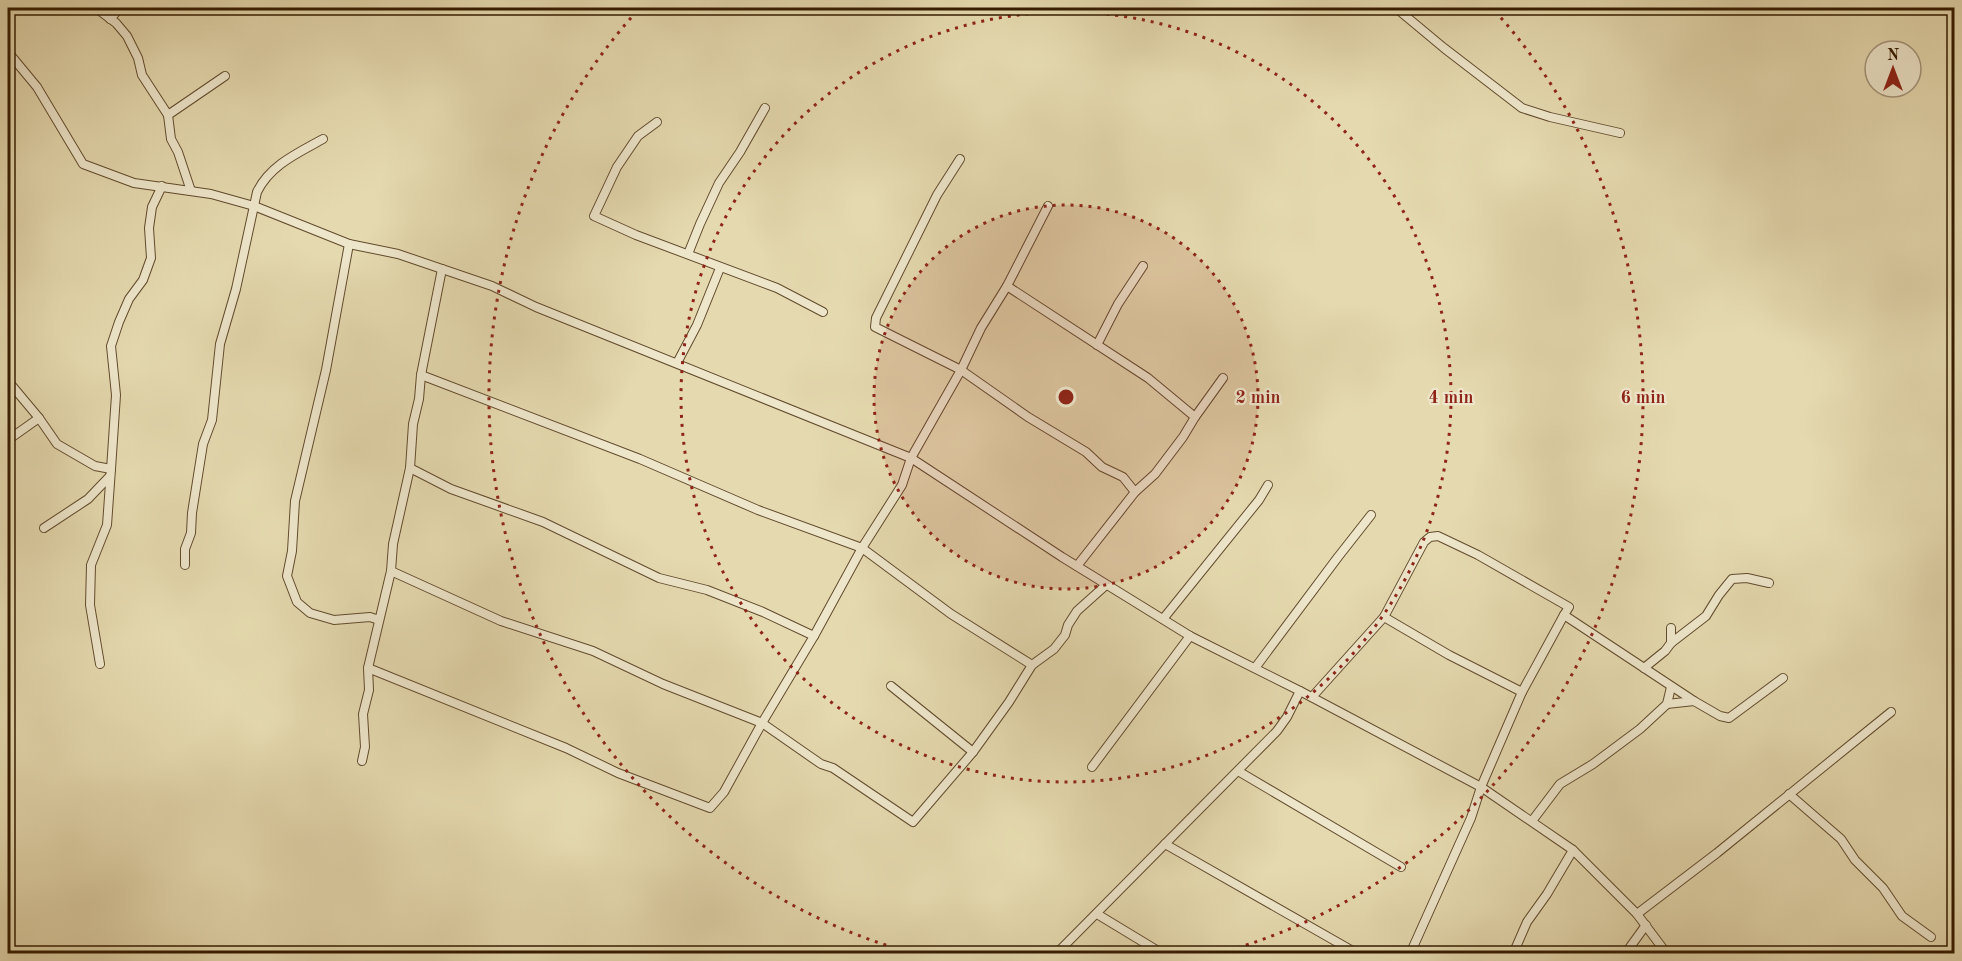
<svg xmlns="http://www.w3.org/2000/svg" width="1962" height="961" viewBox="0 0 1962 961" font-family="'Old Standard TT',serif">
	<rect width="100%" height="100%" fill="#e5d9af"/>
	<filter id="stains"><feTurbulence type="fractalNoise" baseFrequency=".00333" numOctaves="4"/><feColorMatrix values="0 0 0 0 .2 0 0 0 0 .09 0 0 0 0 .02 0 0 0 .5 -.17"/></filter>
	<radialGradient id="worn" r=".72"><stop offset=".6" stop-color="#630" stop-opacity="0"/><stop offset="1" stop-color="#630" stop-opacity=".3"/></radialGradient>
	<g fill="none" stroke-linecap="round" stroke-linejoin="round">
		<defs>
			<g id="minor">
				<polyline points="96,8 116,23 127,36 138,58 142,75 168,115 225,76"/>
				<polyline points="1396,8 1444,48 1522,108 1550,117 1620,133"/>
				<polyline points="110,19 120,8"/>
				<polyline points="8,52 37,87 83,164 134,183 211,194 254,206 349,244 398,254 492,286 536,307 911,458 1062,557 1190,636 1300,691 1481,787 1573,850 1637,914 1667,954"/>
				<polyline points="168,115 171,139 178,152 191,191"/>
				<polyline points="657,122 638,136 617,167 594,216 636,235 777,288 823,312"/>
				<polyline points="960,159 937,195 876,318 875,327 961,370 1028,417 1086,452 1102,467 1123,477 1135,492"/>
				<polyline points="349,244 326,370 295,501 292,551 287,576 297,602 310,613 334,620 370,617 379,620"/>
				<polyline points="688,254 700,224 719,183 740,152 765,108"/>
				<polyline points="1007,286 1048,206"/>
				<polyline points="1097,345 1118,304 1143,266"/>
				<polyline points="677,363 697,325 720,268"/>
				<polyline points="421,375 640,459 758,510 862,548 951,614 1032,665"/>
				<polyline points="8,381 39,418 57,444 95,466 111,469"/>
				<polyline points="1195,417 1223,378"/>
				<polyline points="8,440 39,418"/>
				<polyline points="410,468 451,489 543,522 659,578 707,590 763,612 814,636"/>
				<polyline points="44,528 88,499 110,476"/>
				<path d="M185 565V549L191 533 192 513 203 444 212 420 220 344 236 289 257 192C270 165 298 153 323 139"/>
				<polyline points="391,571 501,621 593,651 663,684 762,723 821,764 833,768 913,822 973,752 1009,702 1032,665 1054,649 1065,635 1068,625 1077,611 1106,585"/>
				<polyline points="1384,617 1449,655 1522,692"/>
				<polyline points="1163,619 1259,500 1268,485"/>
				<polyline points="1671,628 1671,643"/>
				<polyline points="100,664 90,605 91,565 107,525 111,469 116,395 111,346 119,322 129,299 143,280 151,258 149,228 152,207 162,186"/>
				<polyline points="368,668 566,748 618,773 710,808 724,792 762,723 814,636 862,548 902,485 911,458 961,370 981,328 1007,286 1148,378 1195,417 1183,437 1155,474 1135,492 1077,566"/>
				<polyline points="1255,668 1338,557 1371,515"/>
				<polyline points="1644,668 1665,651 1671,643 1706,616 1719,595 1732,579 1747,578 1769,583"/>
				<polyline points="891,686 973,752"/>
				<polyline points="1312,697 1384,617 1424,542 1430,537 1438,536 1478,555 1569,607 1564,615 1694,701"/>
				<polyline points="1667,704 1694,701 1720,716 1729,718 1783,678"/>
				<polyline points="362,761 365,747 363,714 369,690 368,668 391,571 393,544 410,468 413,424 419,399 421,375 442,269"/>
				<polyline points="1092,767 1190,636"/>
				<polyline points="1238,771 1401,867"/>
				<polyline points="1789,794 1841,839 1855,860 1883,888 1902,916 1931,937"/>
				<polyline points="1532,821 1560,784 1593,764 1640,729 1667,704 1671,687"/>
				<polyline points="1165,844 1358,954"/>
				<polyline points="1097,914 1163,954"/>
				<polyline points="1637,914 1717,853 1891,712"/>
				<polyline points="1056,954 1277,731 1287,717 1300,691"/>
				<polyline points="1410,954 1471,818 1481,787 1522,692 1564,615"/>
				<polyline points="1513,954 1527,922 1547,894 1573,850"/>
				<polyline points="1625,954 1646,925"/>
			</g>
		</defs>
		<use href="#minor" stroke="#614b2c" stroke-width="10"/>
		<use href="#minor" stroke="#eee6cb" stroke-width="8"/>
	</g>
	<circle cx="1066" cy="397" r="192" fill="#8f2418" fill-opacity=".12"/>
	<g fill="none" stroke="#8f2418" stroke-width="3" stroke-dasharray="3 6">
		<circle cx="1066" cy="397" r="192"/>
		<circle cx="1066" cy="397" r="385"/>
		<path d="M912 953A577 577 0 0 1 637 11M1495 11A577 577 0 0 1 1220 953"/>
	</g>
	<circle cx="1066" cy="397" r="9" fill="#8f2418" stroke="#eee6cb" stroke-width="3"/>
	<g font-size="18" text-anchor="middle" font-weight="bold" fill="#8f2418" stroke="#eee6cb" stroke-width="4.5" stroke-linejoin="round" paint-order="stroke">
		<text x="1258" y="403">2 min</text>
		<text x="1451" y="403">4 min</text>
		<text x="1643" y="403">6 min</text>
	</g>
	<rect width="1962" height="961" fill="none" stroke="#e5d9af" stroke-width="30"/>
	<rect x="9" y="9" width="1944" height="943" fill="none" stroke="#351c00" stroke-width="3"/>
	<rect x="15" y="15" width="1932" height="931" fill="none" stroke="#351c00" stroke-width="1.5"/>
	<g transform="translate(1893 69)"><circle r="28" fill="#eee6cb" stroke="#a4957a" stroke-width="1.5"/>
	<path d="M0-4.5L10 22L0 15L-10 22Z" fill="#8f2418"/>
	<text y="-9" font-size="16" font-weight="bold" text-anchor="middle" fill="#351c00">N</text>
	</g>
	<rect width="100%" height="100%" filter="url(#stains)"/>
	<rect width="100%" height="100%" fill="url(#worn)"/>
</svg>
